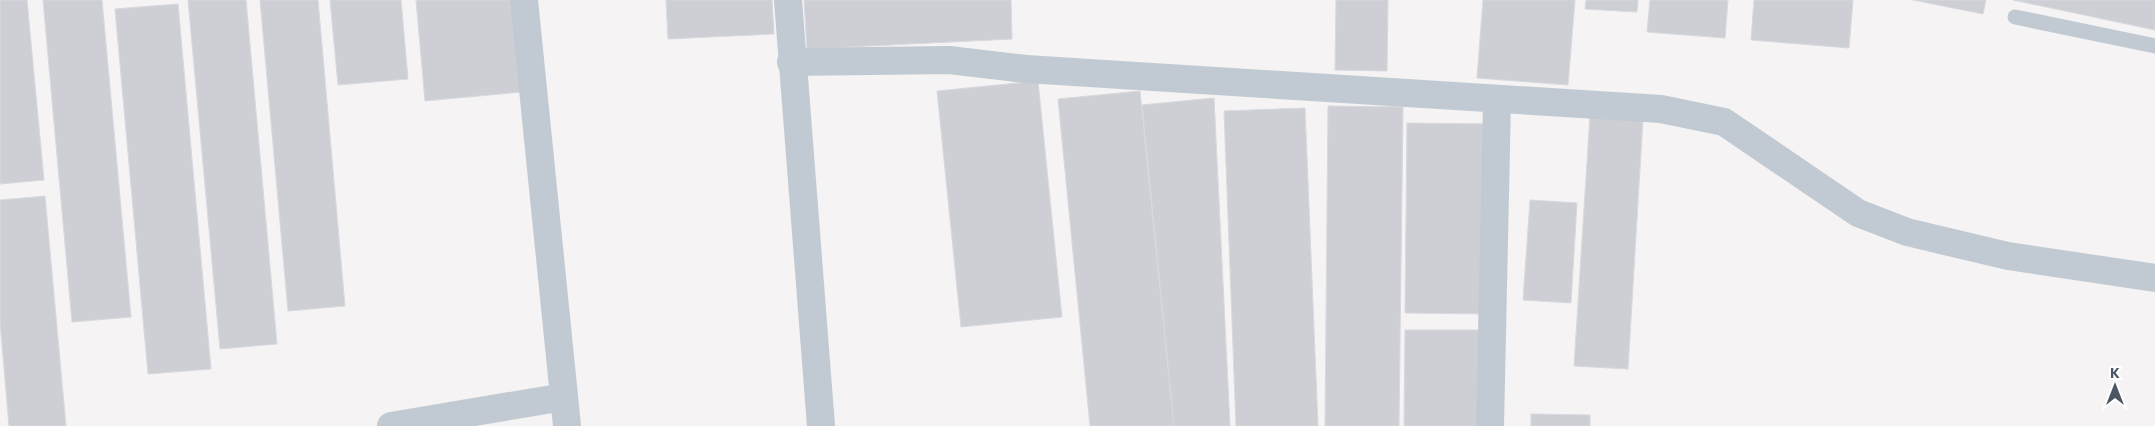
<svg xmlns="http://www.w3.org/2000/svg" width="2155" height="426" viewBox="0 0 2155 426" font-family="Commissioner,sans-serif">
	<rect width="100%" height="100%" fill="#f5f3f3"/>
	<g fill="#cdcfd5" stroke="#d7d9de">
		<polygon points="0,0 27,0 44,180 0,184"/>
		<polygon points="43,0 102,0 131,317 72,322"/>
		<polygon points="188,0 246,0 277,344 220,349"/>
		<polygon points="260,0 318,0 345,306 288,311"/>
		<polygon points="330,0 401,0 408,79 338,85"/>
		<polygon points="416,0 514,0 522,92 425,101"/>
		<polygon points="666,0 772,0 774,34 668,39"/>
		<polygon points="804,0 1011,0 1012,39 807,49"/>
		<polygon points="1336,0 1388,0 1387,71 1335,70"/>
		<polygon points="1483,0 1575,0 1568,85 1477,78"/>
		<polygon points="1586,0 1638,0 1637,12 1585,9"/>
		<polygon points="1650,0 1728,0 1725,38 1647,32"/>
		<polygon points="1754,0 1853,0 1849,48 1751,40"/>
		<polygon points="1913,0 1986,0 1983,14"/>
		<polygon points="2013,0 2155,0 2155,30"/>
		<polygon points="178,4 211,369 148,374 115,9"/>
		<polygon points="1038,81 1062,317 961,327 937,91"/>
		<polygon points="1140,91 1174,426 1090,426 1058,99"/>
		<polygon points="1214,98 1230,426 1174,426 1142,105"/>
		<polygon points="1328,106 1403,107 1399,426 1325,426"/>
		<polygon points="1305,108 1318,426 1236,426 1224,111"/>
		<polygon points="1590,115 1643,119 1628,369 1574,366"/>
		<polygon points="1407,123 1490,124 1488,314 1405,313"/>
		<polygon points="45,196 66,426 9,426 0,322 0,200"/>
		<polygon points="1530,200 1577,203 1571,303 1523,300"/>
		<polygon points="1405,330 1488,330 1487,426 1404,426"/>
		<polygon points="1531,414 1590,415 1590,426 1531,426"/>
	</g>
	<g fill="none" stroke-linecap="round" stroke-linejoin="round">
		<polyline stroke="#c1cad2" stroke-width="15" points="2015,17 2155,46"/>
		<g stroke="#c1cad2" stroke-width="28">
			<polyline points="524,0 567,426"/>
			<polyline points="788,0 821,426"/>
			<polyline points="791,62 949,60 1026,69 1661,109 1724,122 1858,213 1907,232 2008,256 2155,278"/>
			<polyline points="391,426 564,397"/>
			<polyline points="1490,426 1497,100"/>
		</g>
	</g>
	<g transform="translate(2115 386)" stroke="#ffffff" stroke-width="4" paint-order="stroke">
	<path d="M0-4L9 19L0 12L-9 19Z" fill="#4a5661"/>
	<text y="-8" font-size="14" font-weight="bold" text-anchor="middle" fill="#4a5661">K</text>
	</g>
</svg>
